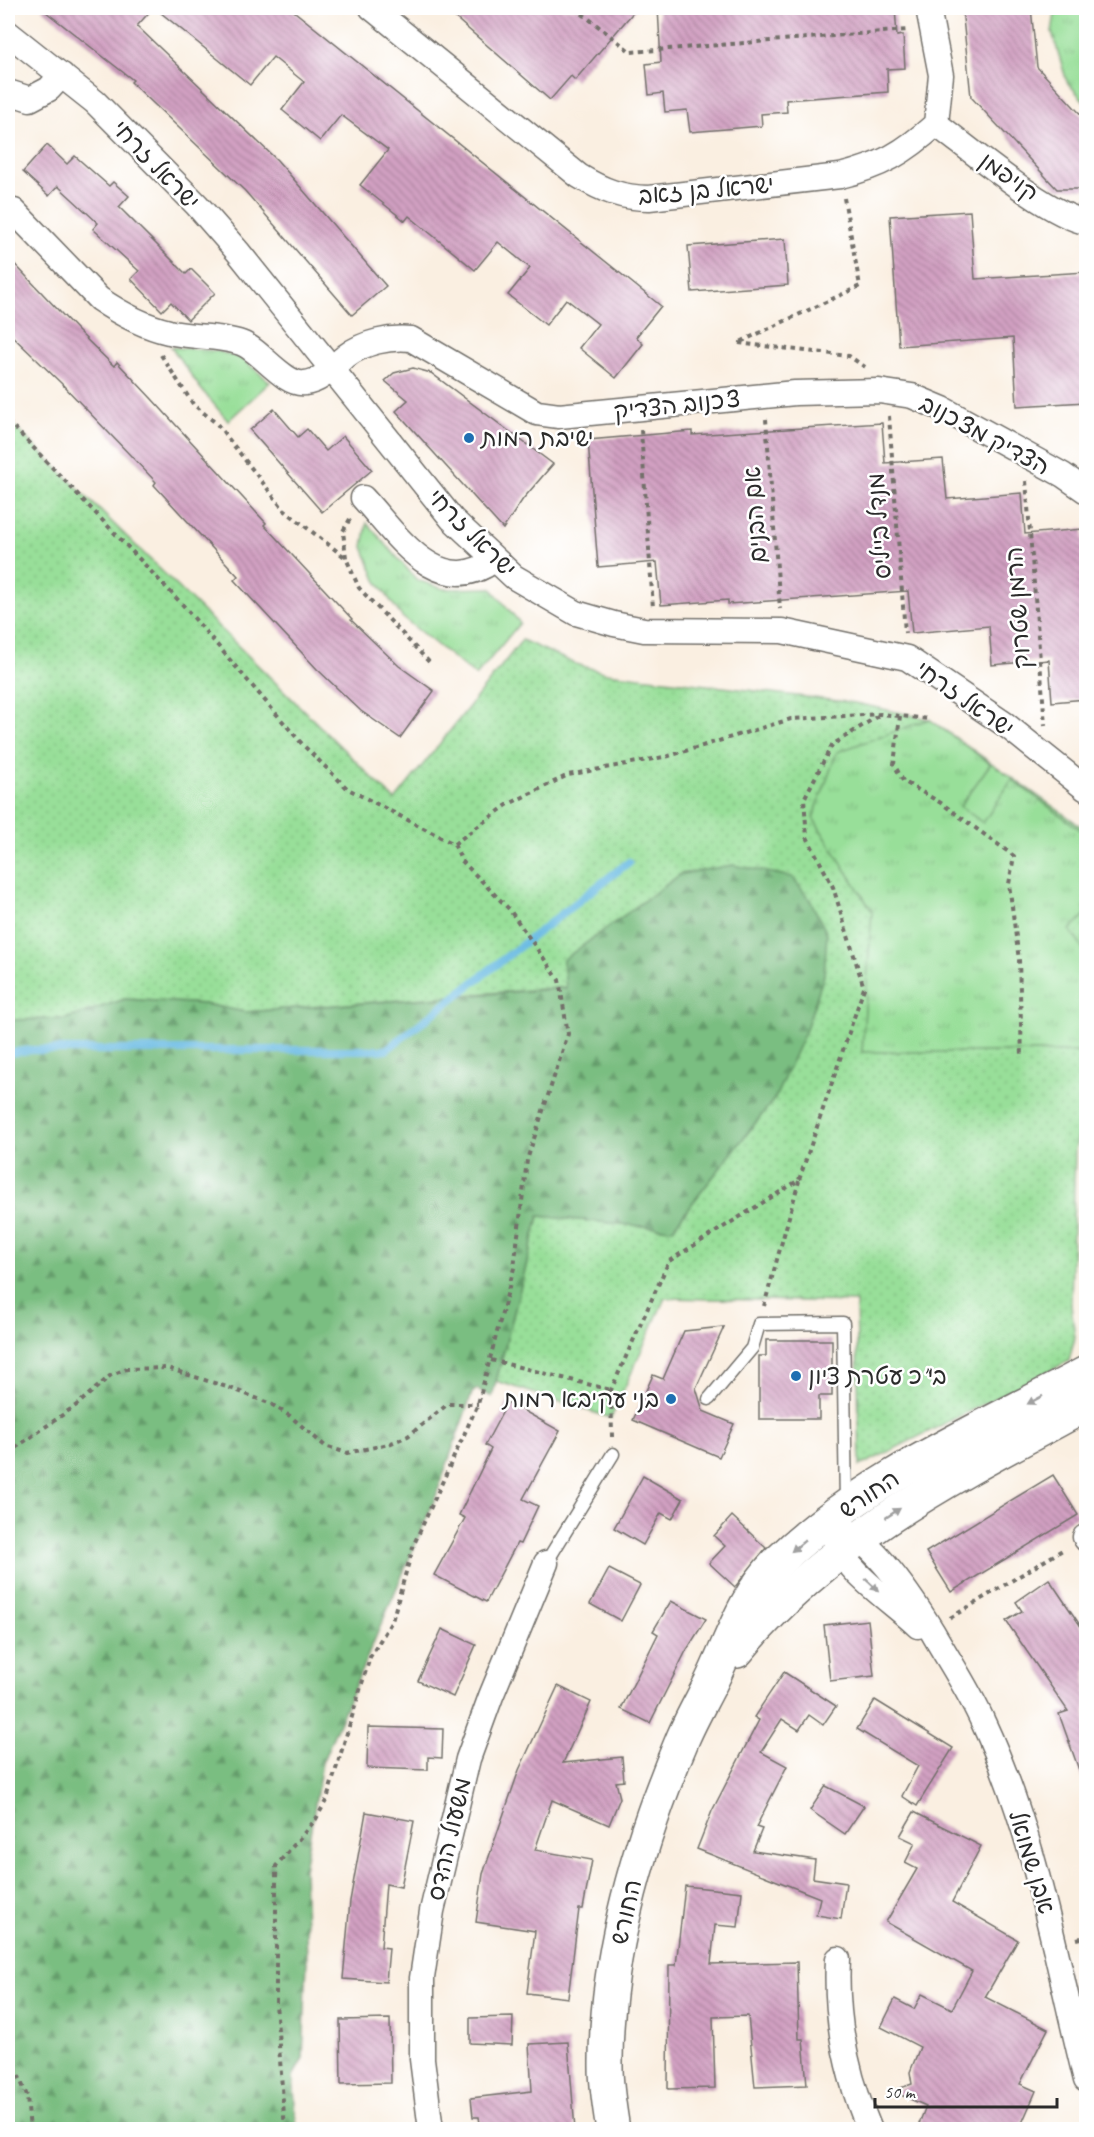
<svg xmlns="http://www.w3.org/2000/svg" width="1094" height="2137" viewBox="0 0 1094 2137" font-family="Caveat,'Playpen Sans Hebrew',sans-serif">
	<defs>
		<pattern id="grass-dots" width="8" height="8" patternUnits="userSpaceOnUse" patternTransform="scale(1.5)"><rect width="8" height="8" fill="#98df99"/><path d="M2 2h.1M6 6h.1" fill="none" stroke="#83c084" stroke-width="1.8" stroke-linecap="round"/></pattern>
		<pattern id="forest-firs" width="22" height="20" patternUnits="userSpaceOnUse" patternTransform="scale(1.5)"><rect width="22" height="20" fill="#7abe81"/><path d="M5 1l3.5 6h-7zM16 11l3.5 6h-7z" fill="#649b6a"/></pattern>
		<pattern id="park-tufts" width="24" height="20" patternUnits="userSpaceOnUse" patternTransform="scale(1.5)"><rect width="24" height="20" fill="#98df99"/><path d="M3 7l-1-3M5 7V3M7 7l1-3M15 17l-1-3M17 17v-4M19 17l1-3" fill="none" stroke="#83c084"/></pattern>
		<pattern id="building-back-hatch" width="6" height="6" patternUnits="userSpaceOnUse" patternTransform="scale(1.5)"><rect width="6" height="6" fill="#d2a0c2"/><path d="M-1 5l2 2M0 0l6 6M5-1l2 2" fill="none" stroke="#ab839e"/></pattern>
	</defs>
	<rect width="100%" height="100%" fill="#fff"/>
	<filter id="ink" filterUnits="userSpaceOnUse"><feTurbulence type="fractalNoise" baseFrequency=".0167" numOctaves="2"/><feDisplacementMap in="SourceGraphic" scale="12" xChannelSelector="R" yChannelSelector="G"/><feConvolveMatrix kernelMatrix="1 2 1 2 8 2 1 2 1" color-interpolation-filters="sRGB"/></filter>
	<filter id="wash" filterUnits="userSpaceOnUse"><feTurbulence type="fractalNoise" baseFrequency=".008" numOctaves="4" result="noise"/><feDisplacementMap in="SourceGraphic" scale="24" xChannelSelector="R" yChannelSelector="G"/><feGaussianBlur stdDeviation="1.35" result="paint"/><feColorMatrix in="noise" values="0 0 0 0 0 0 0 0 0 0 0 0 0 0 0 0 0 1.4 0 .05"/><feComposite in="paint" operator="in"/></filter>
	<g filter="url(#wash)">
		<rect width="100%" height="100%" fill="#faefe1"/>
		<polygon fill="url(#grass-dots)" stroke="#628562" stroke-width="1.5" points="8,420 395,800 522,640 576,664 607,673 855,703 929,719 1086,830 1086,1091 1075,1150 1071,1304 1075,1337 1069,1361 860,1466 856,1302 665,1298 611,1418 496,1381 539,1216 672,1229 775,1098 681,874 563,960 567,987 245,1012 204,1004 125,999 66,1019 8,1020"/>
		<polygon fill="url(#forest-firs)" stroke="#527456" stroke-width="1.5" points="733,865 792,877 810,900 827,934 824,975 805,1032 775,1098 672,1229 539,1216 492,1397 477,1389 472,1393 436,1496 322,1763 304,1869 307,1960 303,2059 293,2076 297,2129 8,2129 8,1020 66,1019 125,999 204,1004 245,1012 566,988 563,960 681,874"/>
		<g fill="url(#park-tufts)" stroke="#628562" stroke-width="1.5">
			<polygon points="1056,8 1086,8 1086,103 1067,82 1052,32"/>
			<polygon points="171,347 217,351 241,358 270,382 228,421 201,389"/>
			<polygon points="367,523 417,580 444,589 491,588 520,623 476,676 402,617 376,580 363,547"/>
			<polygon points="929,719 1086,834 1086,914 1070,930 1086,953 1086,1040 1082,1052 862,1052 872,911 813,818 837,752"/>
		</g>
		<polygon fill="#98df99" stroke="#628562" stroke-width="1.5" points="991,763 1013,778 983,823 960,806"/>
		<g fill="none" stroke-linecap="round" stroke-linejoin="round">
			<polyline stroke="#66b9e2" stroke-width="8" points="8,1053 31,1050 386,1050 629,862"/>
		</g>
		<g id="blocks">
			<g fill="url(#building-back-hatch)">
				<polygon points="41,8 153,8 137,26 277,160 386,286 352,315 245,191 131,82 133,80"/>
				<polygon points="155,8 290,8 661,306 636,337 643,344 616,378 579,348 598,324 566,299 546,325 508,295 530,268 498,242 475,270 409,216 405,221 360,185 388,150 341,115 320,141 282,110 304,82 273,57 250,85"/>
				<polygon points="444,8 637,8 575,80 571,76 550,100"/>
				<polygon points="658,8 895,8 897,36 903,35 905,68 887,69 888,92 786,100 787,112 761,114 762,126 690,132 687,110 665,112 663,93 649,95 646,64 661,62"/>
				<polygon points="962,8 1031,8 1037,67 1086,120 1086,189 1057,189 971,97"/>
				<polygon points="47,145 67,164 75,156 109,186 113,182 129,196 119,207 186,274 191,269 215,293 188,320 171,302 162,311 131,279 139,271 93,229 98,223 58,186 49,196 23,172"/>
				<polygon points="970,211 975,279 1086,272 1086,402 1017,406 1013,338 899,346 890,216"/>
				<polygon points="785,239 788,285 692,292 688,246"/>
				<polygon points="8,257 77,330 114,366 117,362 152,399 266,523 264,525 352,619 351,620 399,666 434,691 400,738 361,711 317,669 234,580 238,576 154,485 156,482 61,383 8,332"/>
				<polygon points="413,368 431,373 553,464 523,499 503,529 396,411 408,400 385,381 394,373"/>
				<polygon points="274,409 298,437 307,429 326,451 343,436 372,470 322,512 250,430"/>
				<polygon points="882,423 885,463 943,459 947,499 1022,493 1025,534 1083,529 1086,569 1086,699 1052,702 1049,660 992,665 989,626 912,633 908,591 728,604 728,600 661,605 657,562 598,567 588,440 692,431 692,435"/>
				<polygon points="724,1327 696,1388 703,1411 734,1424 719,1457 633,1420 653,1375 663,1379 684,1331"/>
				<polygon points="766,1340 832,1340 832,1396 819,1396 819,1419 759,1419 759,1356 766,1356"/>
				<polygon points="508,1402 560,1431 523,1499 538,1506 520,1544 517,1543 486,1602 434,1575 465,1518 459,1515 491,1449 485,1445"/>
				<polygon points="1053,1475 1078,1515 951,1592 926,1552"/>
				<polygon points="643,1476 683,1499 672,1519 661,1513 643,1545 614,1528"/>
				<polygon points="732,1516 766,1548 735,1587 709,1563 725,1546 714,1536"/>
				<polygon points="609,1569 640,1585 621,1621 590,1604"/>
				<polygon points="1049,1579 1086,1634 1086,1783 1084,1784 1059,1714 1068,1711 1006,1621 1022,1611 1016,1602"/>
				<polygon points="671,1601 706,1619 686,1651 650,1723 621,1709 658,1634 653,1631"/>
				<polygon points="868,1620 874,1676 830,1681 824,1625"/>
				<polygon points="442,1629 476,1645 453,1697 418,1681"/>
				<polygon points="784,1672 836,1706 823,1725 809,1715 799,1730 782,1719 761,1752 787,1766 756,1827 762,1829 753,1851 815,1860 813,1878 846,1883 841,1919 816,1915 820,1898 697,1849 712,1811 759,1720 754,1717"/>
				<polygon points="558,1686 591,1702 563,1763 622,1757 624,1781 616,1782 620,1798 609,1825 552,1800 535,1850 592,1860 583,1909 579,1909 568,1998 527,1993 535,1931 476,1922 483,1874 519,1770"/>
				<polygon points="875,1700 953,1748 917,1806 902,1796 918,1766 857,1729"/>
				<polygon points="368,1727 443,1729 442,1758 428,1757 428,1770 367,1768"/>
				<polygon points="826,1786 864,1806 845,1834 810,1810"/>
				<polygon points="366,1812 414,1821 401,1887 386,1884 381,1947 389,1948 386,1982 343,1979 350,1901"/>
				<polygon points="914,1812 981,1846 952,1902 1018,1940 985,1997 1048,2029 1020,2084 1036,2091 1019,2130 931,2130 919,2124 926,2106 892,2091 912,2084 910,2072 920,2047 881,2027 895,1999 914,2009 922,1994 952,2009 972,1971 886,1922 917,1869 905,1863 915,1843 900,1836"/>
				<polygon points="685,1886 742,1892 738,1927 715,1925 711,1964 797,1962 799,2039 803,2039 807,2085 755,2087 748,2016 713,2017 715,2088 668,2089 669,1965 676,1965"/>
				<polygon points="513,2017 512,2045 470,2043 470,2018"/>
				<polygon points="390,2019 391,2083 341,2084 340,2020"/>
				<polygon points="568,2042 575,2130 481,2130 479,2117 473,2117 471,2098 532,2091 529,2044"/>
			</g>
		</g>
	</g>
	<g filter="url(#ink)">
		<use href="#blocks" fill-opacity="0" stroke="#73706b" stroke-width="1.5"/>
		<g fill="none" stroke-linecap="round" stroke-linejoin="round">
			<defs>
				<g id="lane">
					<polyline points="709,1399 752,1348 759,1324 843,1323 846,1503"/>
					<polyline points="546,1563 613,1454"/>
				</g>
				<g id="street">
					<path d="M372 8 579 176C602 190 622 198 649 198L840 176C881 166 904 153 936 124L941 75 928 8"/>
					<polyline points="8,33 95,102 197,205 239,253 452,519 514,577 576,613 614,624 644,630 782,631 907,658 1006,725 1086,789"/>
					<polyline points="8,92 30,99 49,89 62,75"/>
					<path d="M936 124C970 149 1049 216 1086 222"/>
					<path d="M14 211 99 299C121 314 143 326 169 332 192 338 219 335 241 343 261 350 284 386 305 383 322 381 334 366 346 356 364 342 389 337 411 339L537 413 559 416 795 393 879 391 912 396 943 409 1063 475 1086 491"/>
					<path d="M363 498C397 535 438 601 494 560"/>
					<path d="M847 1531C879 1549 913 1600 932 1631 949 1661 969 1690 983 1722 1036 1835 1056 1960 1086 2080"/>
					<polyline points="1085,1537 1086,1539"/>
					<path d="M835 1540C846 1573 893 1602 918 1626"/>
					<path d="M838 1959C835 2019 846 2075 870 2130"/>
					<polyline points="431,2130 422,2059 422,1978 432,1911 468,1759 491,1696 546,1563"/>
				</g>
				<g id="secondary">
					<path d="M737 1651C832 1536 958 1474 1086 1405"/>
					<path d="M613 2130C610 2109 606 2088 606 2067 605 1954 639 1841 683 1738 691 1719 702 1700 711 1682 731 1641 744 1596 777 1563 863 1479 982 1429 1086 1373"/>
				</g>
			</defs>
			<use href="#lane" stroke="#73706b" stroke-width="15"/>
			<use href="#street" stroke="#73706b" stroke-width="27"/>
			<use href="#secondary" stroke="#73706b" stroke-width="36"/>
			<g stroke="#73706b" stroke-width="4" stroke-dasharray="4.5 4.5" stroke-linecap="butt">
				<polyline points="575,8 631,52 908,30"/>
				<polyline points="1082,8 1086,16"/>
				<polyline points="844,198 860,286 738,343 849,356 865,367"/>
				<polyline points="161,355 193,404 217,424 284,510 346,558"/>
				<polyline points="889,416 905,633"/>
				<polyline points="766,419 780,609"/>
				<polyline points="8,421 182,604 303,745 348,789 454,844 462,861 509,909 559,980 568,1034 527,1160 514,1268 478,1404 414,1544 392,1621 370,1657 327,1799 316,1819 276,1866 276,2003 285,2130"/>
				<polyline points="641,430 653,608"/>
				<polyline points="1026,481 1045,725"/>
				<polyline points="350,519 343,531 346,558 359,588 430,663"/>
				<polyline points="900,716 894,764 903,781 941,803 1014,856 1009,884 1019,960 1022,1057"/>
				<polyline points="454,844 507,805 568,775 669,756 791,719 881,714 929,719"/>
				<polyline points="764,1306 799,1181"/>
				<polyline points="491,1360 611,1390"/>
				<polyline points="612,1437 611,1390 669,1261 799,1180 864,988 833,887 807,837 804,799 832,745 881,714"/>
				<polyline points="8,1453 78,1404 111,1375 127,1369 167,1368 233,1389 271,1404 290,1416 325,1446 347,1453 389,1444 408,1436 448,1404 478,1404"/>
				<polyline points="950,1618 1064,1549"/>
				<polyline points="1077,1939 1086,1937"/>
				<polyline points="8,2050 27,2096 30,2130"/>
			</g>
			<use href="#lane" stroke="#fff" stroke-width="12"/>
			<use href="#street" stroke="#fff" stroke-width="24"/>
			<use href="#secondary" stroke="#fff" stroke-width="33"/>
		</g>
		<defs><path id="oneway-solid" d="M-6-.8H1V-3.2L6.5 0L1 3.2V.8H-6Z" transform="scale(1.5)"/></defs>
		<g fill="#a0a0a0">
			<use href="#oneway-solid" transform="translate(1035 1400) rotate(152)"/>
			<use href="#oneway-solid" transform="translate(893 1513) rotate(-33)"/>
			<use href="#oneway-solid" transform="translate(798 1546) rotate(141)"/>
			<use href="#oneway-solid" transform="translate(872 1585) rotate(42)"/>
		</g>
	</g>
	<g fill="#1f6fb2" stroke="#fff" stroke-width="2">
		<circle cx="469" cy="438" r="6"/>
		<circle cx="796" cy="1376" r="6"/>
		<circle cx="671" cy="1399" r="6"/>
	</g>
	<g text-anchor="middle" stroke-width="5" stroke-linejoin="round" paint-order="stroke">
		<g font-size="24" fill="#2b2b2b" stroke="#fff">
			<text transform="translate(156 165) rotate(46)" y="8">ישראל זרחי</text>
			<text transform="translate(1009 177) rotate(36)" y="8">קויפמן</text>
			<text transform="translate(706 190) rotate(-5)" y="8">ישראל בן זאב</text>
			<text transform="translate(677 405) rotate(-6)" y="8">צ'כנוב הצדיק</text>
			<text transform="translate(985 435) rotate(28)" y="8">הצדיק מצ'כנוב</text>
			<text transform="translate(755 515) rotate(-94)" y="8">אם הבנים</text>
			<text transform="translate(879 526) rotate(-94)" y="8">מנדל בייליס</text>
			<text transform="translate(472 533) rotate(45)" y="8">ישראל זרחי</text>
			<text transform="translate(1018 608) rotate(-94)" y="8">הרמן שטרוק</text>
			<text transform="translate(965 699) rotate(35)" y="8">ישראל זרחי</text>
			<text transform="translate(869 1494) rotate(-34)" y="8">החורש</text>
			<text transform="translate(449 1839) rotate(-77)" y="8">משעול ההדס</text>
			<text transform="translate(1032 1862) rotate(73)" y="8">אבן שמואל</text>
			<text transform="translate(626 1912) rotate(-77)" y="8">החורש</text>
		</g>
		<g font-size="24" fill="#2b2b2b" stroke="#fff" text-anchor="start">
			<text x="481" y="446">ישיבת רמות</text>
			<text x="808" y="1384">בי"כ עטרת ציון</text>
			<text x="659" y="1407" text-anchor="end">בני עקיבא רמות</text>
		</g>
	</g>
	<rect width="1094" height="2137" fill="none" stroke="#fff" stroke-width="30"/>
	<path d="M875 2098v9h182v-9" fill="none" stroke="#2b2b2b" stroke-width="3"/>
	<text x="884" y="2098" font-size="18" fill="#2b2b2b" stroke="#ffffff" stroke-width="4.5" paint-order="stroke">50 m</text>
</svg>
